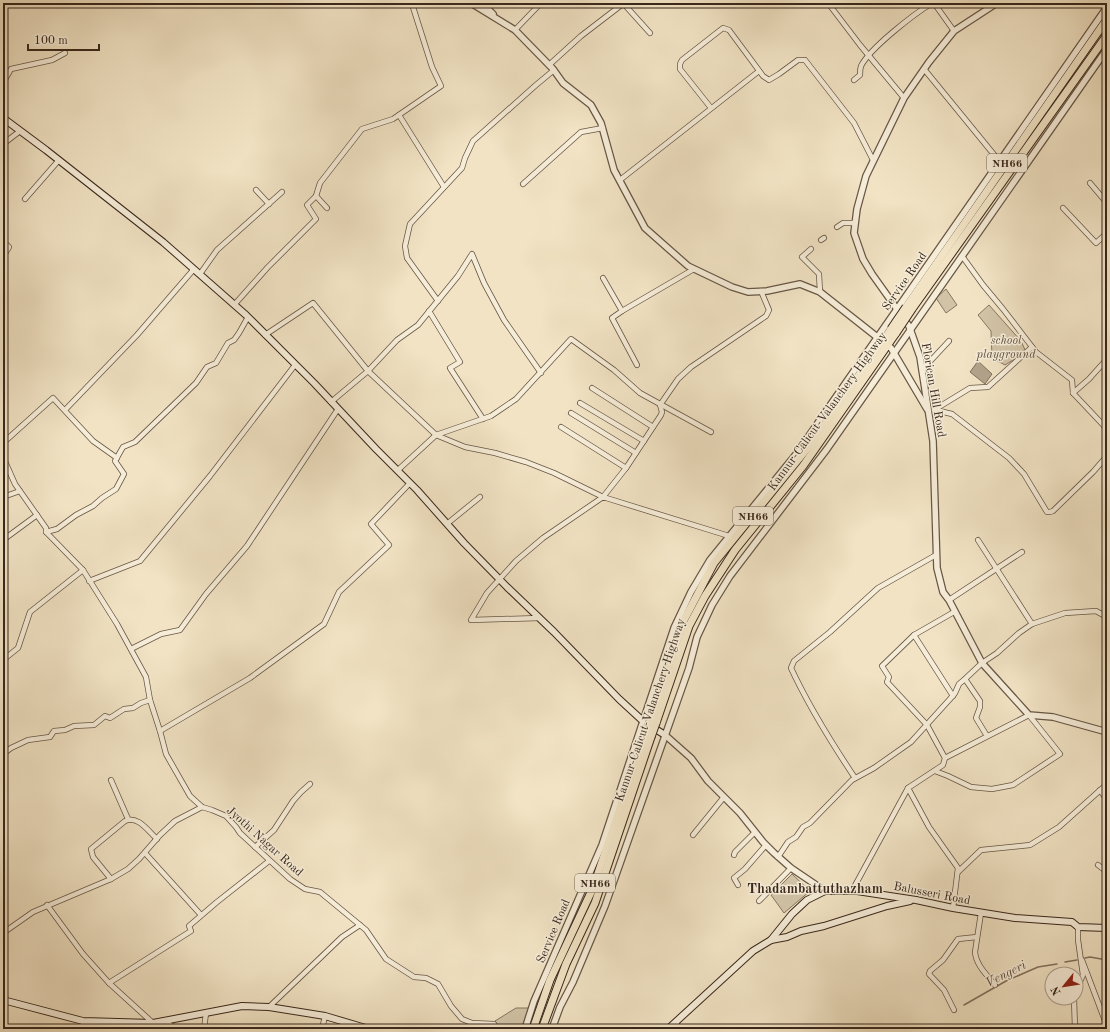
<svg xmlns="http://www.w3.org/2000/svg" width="1110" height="1032" viewBox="0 0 1110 1032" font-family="'Old Standard TT',serif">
	<rect width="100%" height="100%" fill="#f1e3c4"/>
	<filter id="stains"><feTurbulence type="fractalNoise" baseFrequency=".005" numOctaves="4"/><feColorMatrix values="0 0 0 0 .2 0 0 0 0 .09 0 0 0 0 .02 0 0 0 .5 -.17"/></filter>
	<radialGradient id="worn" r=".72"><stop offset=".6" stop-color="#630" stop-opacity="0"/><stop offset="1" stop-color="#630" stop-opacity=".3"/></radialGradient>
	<g fill="#d2c3a7" stroke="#867561">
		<polygon points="946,289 957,305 946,313 936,298"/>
		<polygon points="989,305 1021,341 1026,352 1005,365 992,358 991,331 978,315"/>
		<polygon points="792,874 810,891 784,913 771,895"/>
		<polygon points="516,1008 530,1008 525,1029 500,1029 495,1021"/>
	</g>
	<polygon fill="#b2a38b" stroke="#82715e" points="978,361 992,374 985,384 970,372"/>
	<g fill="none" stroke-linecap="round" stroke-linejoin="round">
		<g stroke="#82715e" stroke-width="1.5">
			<polyline points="1085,958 1090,957 1107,960"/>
			<polyline points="1065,962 1077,960"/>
			<polyline points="964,1005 1006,981 1038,967 1057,964"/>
		</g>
		<defs>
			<g id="minor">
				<polyline points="623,3 650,33"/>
				<polyline points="828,3 860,45 904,98"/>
				<polyline points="934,3 954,31"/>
				<polyline points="515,30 541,3"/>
				<polyline points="549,65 581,36 624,3"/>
				<polyline points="924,69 1000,162"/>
				<path d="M854 80 860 75C860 72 860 69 861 66 870 48 914 14 932 3"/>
				<polyline points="3,83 11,69 52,60 65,53"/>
				<polyline points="711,108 680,69 680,64 682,60 723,28 729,30 763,76 769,80 779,74 798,60 805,60 854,123 873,160"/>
				<polyline points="399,115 444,187"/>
				<polyline points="3,144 20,131"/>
				<polyline points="620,180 759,71"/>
				<polyline points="1090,183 1107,203"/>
				<polyline points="523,184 581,132 603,128"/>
				<polyline points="256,190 269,204"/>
				<polyline points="316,196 327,208"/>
				<polyline points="25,199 59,160"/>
				<polyline points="1063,208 1096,243 1107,233"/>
				<polyline points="837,227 843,223 855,223"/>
				<polyline points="821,240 824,238"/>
				<polyline points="3,241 9,247 3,257"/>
				<polyline points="811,249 802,257 819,274 820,292"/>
				<polyline points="962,256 983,285 1003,309 1036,352 1072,380 1073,393 1107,429"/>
				<polyline points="200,274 217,250 282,192"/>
				<polyline points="603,278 622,311 694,269"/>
				<polyline points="438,301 407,258 405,246 410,224 462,168 465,158 473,141 536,85 554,70"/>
				<polyline points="234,305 268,267 316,219 307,205 316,196 320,183 362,129 393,119 441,86 432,67 412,4"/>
				<polyline points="429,311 460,362 450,368 483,419"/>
				<polyline points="622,311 612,318 637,365"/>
				<polyline points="265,335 313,303 368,371 397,340 418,325 458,276 472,254 484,283 504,320 541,373"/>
				<polyline points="922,370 949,341"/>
				<polyline points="592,388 653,427"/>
				<polyline points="1073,393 1089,379 1107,359"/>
				<polyline points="331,402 368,371 436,435 491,416 516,399 571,339 614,370 640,393 711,432"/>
				<polyline points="580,403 644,441"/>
				<polyline points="65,410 137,335 194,269"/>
				<polyline points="934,410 970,388 988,387 1032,347"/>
				<polyline points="935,410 952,414 1009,458 1024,474 1047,512 1050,512 1053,511 1093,472 1107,456"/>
				<polyline points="571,413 636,453"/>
				<polyline points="561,427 626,468 661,415 662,412 660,405 678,379 691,367 766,316 769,310 761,291"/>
				<polyline points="3,443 53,398 93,441 117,458"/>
				<polyline points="3,457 15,484 46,528 46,532 83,570 117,624 146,677 150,700 160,731 166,754 190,796 202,807 212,810 226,816 236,827 240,833 290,879 305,889 320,892 366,930 386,959 414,977 426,978 438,984 451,1006 462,1019 472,1023 494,1024 497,1029"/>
				<polyline points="398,470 436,435 465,447 495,453 526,462 554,473 603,497 626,468"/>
				<polyline points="3,497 20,491"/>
				<polyline points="448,523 480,497"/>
				<polyline points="46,532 57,529 76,515 93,506 102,498 116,489 124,474 115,461 123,447 135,442 196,383 207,367 216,363 228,343 234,340 239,333 248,317"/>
				<polyline points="3,540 37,515"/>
				<polyline points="978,540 1032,624"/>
				<polyline points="89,581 140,561 210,476 295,365"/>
				<polyline points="949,600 1022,552"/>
				<polyline points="540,618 471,620 487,593 516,561 543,538 603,497 729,536"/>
				<polyline points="914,635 882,666 889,677 887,682 927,725 945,758 943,765 908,788 929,827 958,868 953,908"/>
				<polyline points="131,649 161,634 180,630 206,594 247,546 338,409"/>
				<polyline points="3,660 18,648 30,612 83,570"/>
				<polyline points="965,679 980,701 980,707 976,718 987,736"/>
				<polyline points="953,696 914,635 954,612"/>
				<polyline points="160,731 250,678 324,624 339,592 389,545 371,524 410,483"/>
				<polyline points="3,754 11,748 28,740 50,737 54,731 65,730 74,726 94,725 105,716 110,718 124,709 133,708 141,703 150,700"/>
				<polyline points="935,771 948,776 971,787 992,789 1013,785 1060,754 1029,715 945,758"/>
				<path d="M855 778C831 742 809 707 791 668L794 661 830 632 878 588 936 555"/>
				<polyline points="111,780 128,819"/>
				<polyline points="1100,790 1107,800"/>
				<polyline points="693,835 724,797"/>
				<polyline points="255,847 274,830 293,801 301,792 310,784"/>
				<polyline points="145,853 201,915"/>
				<polyline points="734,855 735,852 755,832"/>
				<polyline points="778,857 788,842 796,837 803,827 810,823 852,780 874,768 911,742 950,699 955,693 959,684 965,679 982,663 997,653 1019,633 1032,624 1065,613 1096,611 1107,617"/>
				<polyline points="1098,865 1107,872"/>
				<polyline points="958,872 981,850 1030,845 1059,827 1107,784"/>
				<path d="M111 879 93 857 91 849 125 821C138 815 148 831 157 839"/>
				<polyline points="738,885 734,878 745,869 766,845"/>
				<polyline points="852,891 908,788"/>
				<polyline points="759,901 791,868"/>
				<polyline points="47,905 83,954 109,983"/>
				<path d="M981 913 975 952C976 965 987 975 995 985"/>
				<polyline points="3,933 33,912 111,879 128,869 139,859 160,835 175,821 202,807"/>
				<polyline points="1082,960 1107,1026"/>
				<polyline points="1076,990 1083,975 1078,940 1078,927"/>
				<polyline points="1074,998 1075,1029"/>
				<polyline points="269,1007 342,937 360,925"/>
				<polyline points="954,1010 944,990 929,974 930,971 943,960 958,939 977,937"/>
				<polyline points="83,1021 84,1029"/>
				<polyline points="165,1021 176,1029"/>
				<polyline points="153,1023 109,983 191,931 189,926 217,902 269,861"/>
				<polyline points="676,1023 680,1029"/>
				<polyline points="204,1029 206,1013"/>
				<polyline points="322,1029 325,1016"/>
			</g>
			<g id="tertiary">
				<polyline points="471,3 515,30 553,69 563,83 591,105 601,123 614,170 645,228 688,266 732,287 748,292 767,291 800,284 820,292 891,348 927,409"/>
				<polyline points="482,3 493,14"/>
				<polyline points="997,3 954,31 929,62 904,98 866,176 857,209 854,233 863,259 872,274 909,326 920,357 933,441 937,568 943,592 949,600 982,663 1029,715 1053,717 1107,732"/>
				<polyline points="665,735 691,758 708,781 740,813 763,842 774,853 791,868 825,891"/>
				<polyline points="525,1029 534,1001 602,845 674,628 691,592 710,560 797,453 1107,7"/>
				<polyline points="552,1029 560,1007 573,982 605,906 689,668 697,637 712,605 730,576 827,449 1107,49"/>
			</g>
			<g id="secondary">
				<polyline points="3,118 46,150 163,242 246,315 314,383 376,449 417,490 464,543 507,587 554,632 619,699 644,722 665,735"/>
				<polyline points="771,940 792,914 807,900 825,891 857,891 916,900 953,908 1015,918 1072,922 1078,927 1107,928"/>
				<polyline points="3,1000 83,1021 153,1023 242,1006 269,1007 325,1016 369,1029"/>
				<polyline points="668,1029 753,951 771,940 787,937 801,931 824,926 887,906 910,901"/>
			</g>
			<g id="trunk">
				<polyline points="906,307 1107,19"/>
				<polyline points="912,309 1107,35"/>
				<polyline points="650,722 684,620 714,563 810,445 891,329"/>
				<polyline points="656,723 689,626 705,596 735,550 803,466 896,333"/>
				<polyline points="533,1029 550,980 593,888 646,733"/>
				<polyline points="542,1029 566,964 595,903 651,737"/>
			</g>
		</defs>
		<use href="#minor" stroke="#675645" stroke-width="6"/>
		<use href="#tertiary" stroke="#675645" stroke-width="8"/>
		<use href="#secondary" stroke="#39271b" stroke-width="8"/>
		<use href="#trunk" stroke="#39271b" stroke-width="9"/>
		<use href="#minor" stroke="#f6edd9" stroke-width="4.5"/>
		<use href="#tertiary" stroke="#f6edd9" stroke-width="5.5"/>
		<use href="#secondary" stroke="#f6edd9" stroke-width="6"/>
		<use href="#trunk" stroke="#f1e3c4" stroke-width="7"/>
		<defs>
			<g id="trunk-bridge">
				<polyline points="891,329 906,307"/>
				<polyline points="896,333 912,309"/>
				<polyline points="646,733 650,722"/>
				<polyline points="651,737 656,723"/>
			</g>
		</defs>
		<use href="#trunk-bridge" stroke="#39271b" stroke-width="9" stroke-linecap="butt"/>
		<use href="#trunk-bridge" stroke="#f1e3c4" stroke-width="7"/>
	</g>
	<g text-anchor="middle" stroke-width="3" stroke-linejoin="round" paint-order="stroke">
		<g fill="#f6edd9" stroke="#726254" stroke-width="1">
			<rect x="987" y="154" width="40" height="18" rx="3"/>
			<rect x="733" y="507" width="40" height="18" rx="3"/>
			<rect x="575" y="874" width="40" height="18" rx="3"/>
		</g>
		<g font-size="11" font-weight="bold" fill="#39271b">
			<text x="1007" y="167">NH66</text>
			<text x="753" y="520">NH66</text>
			<text x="595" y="887">NH66</text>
		</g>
		<g font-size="12" fill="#39271b" stroke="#f6edd9">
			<text transform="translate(904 281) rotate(-55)" y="4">Service Road</text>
			<text transform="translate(934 390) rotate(80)" y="4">Florican Hill Road</text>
			<text transform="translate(827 411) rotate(-54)" y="4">Kannur-Calicut-Valanchery Highway</text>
			<text transform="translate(650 710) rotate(-71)" y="4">Kannur-Calicut-Valanchery Highway</text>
			<text transform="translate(265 841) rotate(42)" y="4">Jyothi Nagar Road</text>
			<text transform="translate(932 893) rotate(11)" y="4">Balusseri Road</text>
			<text transform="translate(553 931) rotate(-67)" y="4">Service Road</text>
		</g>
		<g font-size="12" font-style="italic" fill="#5f4e3e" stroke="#f6edd9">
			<text x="1006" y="344">school<tspan x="1006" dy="14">playground</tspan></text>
		</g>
		<g font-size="13" font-style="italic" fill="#5d4c3d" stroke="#f6edd9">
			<text transform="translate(1005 973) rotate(-27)" y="5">Vengeri</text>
		</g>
		<g font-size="14" font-weight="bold" fill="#39271b" stroke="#f6edd9">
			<text x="815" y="893">Thadambattuthazham</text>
		</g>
	</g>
	<rect width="1110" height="1032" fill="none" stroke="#f1e3c4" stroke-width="16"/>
	<rect x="4" y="4" width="1102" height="1024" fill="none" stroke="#39271b" stroke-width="2"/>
	<rect x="8" y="8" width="1094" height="1016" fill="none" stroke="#39271b"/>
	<g transform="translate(1064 986) rotate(240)"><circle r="19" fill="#f6edd9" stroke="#aa9e8d"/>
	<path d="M0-3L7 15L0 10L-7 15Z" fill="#8f2418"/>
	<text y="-6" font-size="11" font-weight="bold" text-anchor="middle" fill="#39271b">N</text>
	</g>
	<path d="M28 44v6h71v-6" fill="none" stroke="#39271b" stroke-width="2"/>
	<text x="34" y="44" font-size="12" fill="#39271b" stroke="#f6edd9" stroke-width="3" paint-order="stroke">100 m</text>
	<rect width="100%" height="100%" filter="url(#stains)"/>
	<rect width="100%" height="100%" fill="url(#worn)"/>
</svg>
